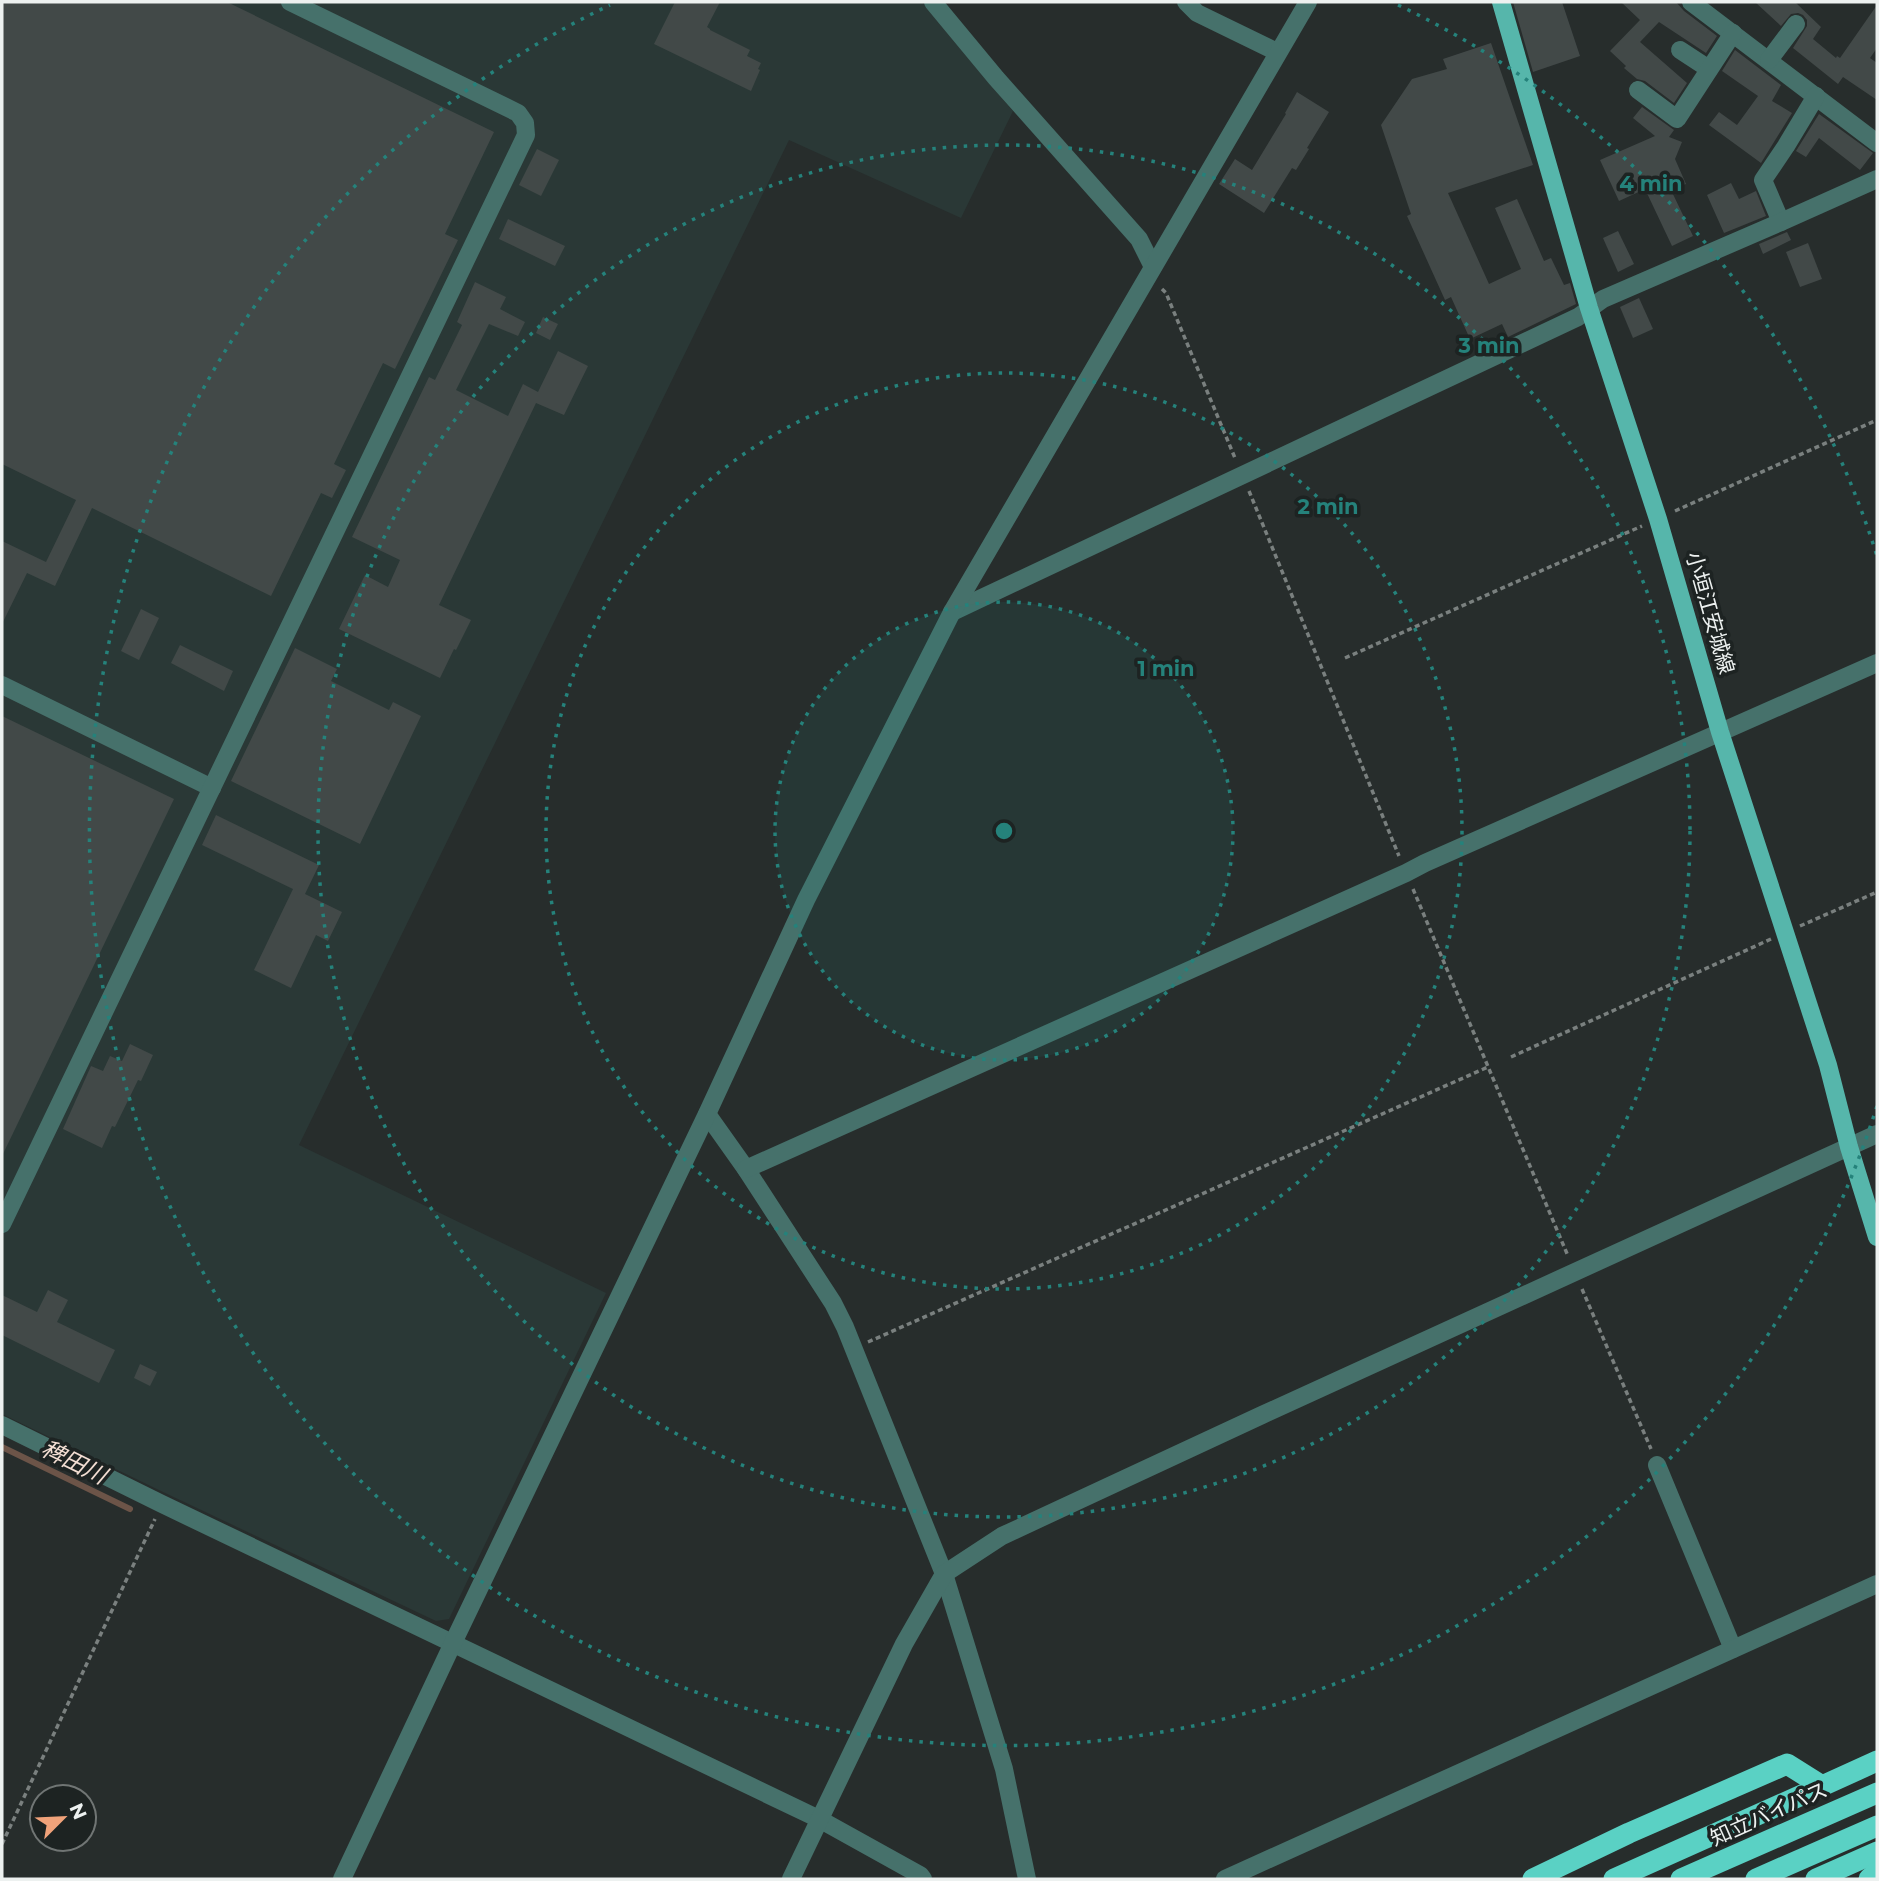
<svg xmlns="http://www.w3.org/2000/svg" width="1879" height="1881" viewBox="0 0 1879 1881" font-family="Montserrat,'Noto Sans JP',sans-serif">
	<rect width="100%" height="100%" fill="#272d2c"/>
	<polygon fill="#2a3836" points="2,2 922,2 1013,111 961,218 789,140 299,1145 606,1293 449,1619 436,1621 161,1491 2,1414"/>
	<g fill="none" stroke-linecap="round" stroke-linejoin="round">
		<polyline stroke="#6c5448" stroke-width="6" points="2,1447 130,1509"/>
	</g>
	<g fill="#424948">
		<polygon points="2,2 227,2 494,132 445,234 458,240 395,369 383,363 334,464 346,470 332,498 321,493 271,596 92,508 55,586 27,573 2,624 2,541 46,562 76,500 2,464"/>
		<polygon points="675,2 720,2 707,27 710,29 710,30 750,50 747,56 761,63 758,69 760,70 751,91 654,44"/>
		<polygon points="1513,2 1562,2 1580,56 1533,72"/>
		<polygon points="1621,2 1676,2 1684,11 1717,36 1706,53 1659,22 1640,42 1687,83 1674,103 1645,81 1637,79 1624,68 1626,66 1610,51 1640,20"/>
		<polygon points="1755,2 1795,2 1821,27 1813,39 1836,58 1837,56 1840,58 1877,5 1877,48 1870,58 1877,63 1877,100 1843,77 1838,84 1793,48 1807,26 1807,20 1803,15 1798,13 1791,14 1781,26"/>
		<polygon points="1491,43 1533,165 1448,193 1489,284 1521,269 1495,208 1517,199 1544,261 1551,258 1564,285 1570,283 1576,304 1508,337 1502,324 1470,339 1451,297 1445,300 1407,216 1411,214 1381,125 1412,79 1447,69 1443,59"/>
		<polygon points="1735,50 1781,85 1772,101 1792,113 1761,163 1709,125 1719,112 1737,125 1758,96 1722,71"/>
		<polygon points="1297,92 1329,112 1307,148 1309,149 1296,170 1292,168 1264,213 1219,184 1235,159 1252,170 1286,114 1285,113"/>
		<polygon points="1642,107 1674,130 1669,137 1682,142 1675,159 1686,184 1671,190 1693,236 1672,246 1645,189 1619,201 1600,160 1655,136 1633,118"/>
		<polygon points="1819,114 1873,153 1860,170 1819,138 1806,157 1796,151"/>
		<polygon points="537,149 559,160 541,196 519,185"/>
		<polygon points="1731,183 1739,199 1756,191 1766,216 1724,233 1707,195"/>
		<polygon points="508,219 565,246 555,266 499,239"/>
		<polygon points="1618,231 1634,264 1618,272 1603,238"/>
		<polygon points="1787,232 1791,240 1763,254 1759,244"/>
		<polygon points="1808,243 1822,279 1800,287 1786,252"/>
		<polygon points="475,282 506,297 500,309 525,322 518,336 489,324 456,390 508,416 523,384 538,392 558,351 588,366 564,415 536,403 439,605 471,620 456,650 454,649 440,678 339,629 365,575 388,587 400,560 352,537 429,377 435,380 462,325 457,322"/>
		<polygon points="1639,298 1653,329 1633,338 1620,307"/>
		<polygon points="543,317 558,324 550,340 536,333"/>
		<polygon points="141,609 159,618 139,660 121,651"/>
		<polygon points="180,645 233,671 224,691 171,663"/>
		<polygon points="295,648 337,669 331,681 389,710 393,702 421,716 360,844 231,781"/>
		<polygon points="2,716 174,799 2,1156"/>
		<polygon points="216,815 319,865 305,894 342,912 328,941 316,935 291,988 254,970 293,889 202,845"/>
		<polygon points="130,1044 153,1055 141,1081 138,1080 115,1127 112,1126 102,1148 63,1129 91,1066 103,1071 110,1056 122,1061"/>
		<polygon points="48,1290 68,1300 57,1322 115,1350 99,1383 2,1335 2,1295 37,1312"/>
		<polygon points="140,1364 157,1372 150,1386 134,1378"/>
	</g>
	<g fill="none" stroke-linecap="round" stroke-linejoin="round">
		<g stroke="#7a807f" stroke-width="3.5" stroke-dasharray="5 3.5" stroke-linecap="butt">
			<polyline points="1162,289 1166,293 1235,458"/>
			<polyline points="1249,491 1399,856"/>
			<polyline points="1675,511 1877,420"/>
			<polyline points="1345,658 1642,526"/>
			<polyline points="1413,889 1568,1256"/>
			<polyline points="1800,926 1877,892"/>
			<polyline points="1511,1057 1771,939"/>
			<polyline points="1582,1289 1651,1449"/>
			<polyline points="868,1342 1488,1067"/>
			<polyline points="2,1844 155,1519"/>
		</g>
		<g stroke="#46716b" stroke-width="18">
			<polyline points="933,2 996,78 1139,239 1153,267"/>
			<polyline points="1186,2 1197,13 1277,52"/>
			<polyline points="1691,2 1877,143"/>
			<polyline points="1680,50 1709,69"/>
			<polyline points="1769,60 1796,24"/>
			<polyline points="1638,90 1677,119 1733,33"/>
			<polyline points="1781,222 1763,180 1786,146 1816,96"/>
			<polyline points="952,612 1578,317 1603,299 1781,222 1877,179"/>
			<polyline points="2,685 212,788"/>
			<polyline points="707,1114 746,1169 833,1303 845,1327 944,1574 1004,1769 1027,1879"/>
			<polyline points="746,1169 1406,873 1425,863 1877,663"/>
			<polyline points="2,1224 526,135 525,123 518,113 290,2"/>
			<polyline points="2,1425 162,1504 819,1819 920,1875 923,1879"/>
			<polyline points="1657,1465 1733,1649"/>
			<polyline points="342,1879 453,1643 707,1114 806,900 952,612 1308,2"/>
			<polyline points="791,1879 904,1644 944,1574 1002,1536 1262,1415 1877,1134"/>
			<polyline points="1225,1879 1877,1584"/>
		</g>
		<polyline stroke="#56b6ab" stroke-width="18" points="1501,2 1589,308 1658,519 1720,732 1828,1065 1849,1147 1877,1237"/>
		<g stroke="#5ad1c4" stroke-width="21">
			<polyline points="1533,1879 1629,1833 1787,1764 1822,1786 1877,1761"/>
			<polyline points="1614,1879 1822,1786"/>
			<polyline points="1681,1879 1877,1793"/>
			<polyline points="1756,1879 1877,1826"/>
			<polyline points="1816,1879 1877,1852"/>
			<polyline points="1869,1879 1877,1872"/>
		</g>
	</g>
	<circle cx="1004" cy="831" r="229" fill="#25827b" fill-opacity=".12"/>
	<g fill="none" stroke="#25827b" stroke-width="3.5" stroke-dasharray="3.5 7">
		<circle cx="1004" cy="831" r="229"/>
		<circle cx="1004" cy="831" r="458"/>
		<circle cx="1004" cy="831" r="686"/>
		<path d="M1877 1106A915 915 0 1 1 610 5M1398 5A915 915 0 0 1 1877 556"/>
	</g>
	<g text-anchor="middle" stroke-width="7" stroke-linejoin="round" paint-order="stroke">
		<g font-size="21" fill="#edf1f0" stroke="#1d2322">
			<text transform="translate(1710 613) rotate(74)" y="7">小垣江安城線</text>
			<text transform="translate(1769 1814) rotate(-24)" y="7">知立バイパス</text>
		</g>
		<g font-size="23" font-style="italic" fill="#f3ded3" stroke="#1d2322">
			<text transform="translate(74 1462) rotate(26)" y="8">稗田川</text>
		</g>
	</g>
	<circle cx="1004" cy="831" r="10" fill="#25827b" stroke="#1d2322" stroke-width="3.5"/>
	<g font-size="21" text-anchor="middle" font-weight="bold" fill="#25827b" stroke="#1d2322" stroke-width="7" stroke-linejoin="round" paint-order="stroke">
		<text x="1651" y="191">4 min</text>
		<text x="1489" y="353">3 min</text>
		<text x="1328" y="514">2 min</text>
		<text x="1166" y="676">1 min</text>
	</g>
	<rect width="1879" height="1881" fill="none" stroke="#edf1f0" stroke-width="7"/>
	<g transform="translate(63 1818) rotate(66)"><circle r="33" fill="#1d2322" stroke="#707574" stroke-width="2"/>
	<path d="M0-5L12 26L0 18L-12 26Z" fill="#f0a27a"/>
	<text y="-10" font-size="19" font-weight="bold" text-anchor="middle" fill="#edf1f0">N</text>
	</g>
</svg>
